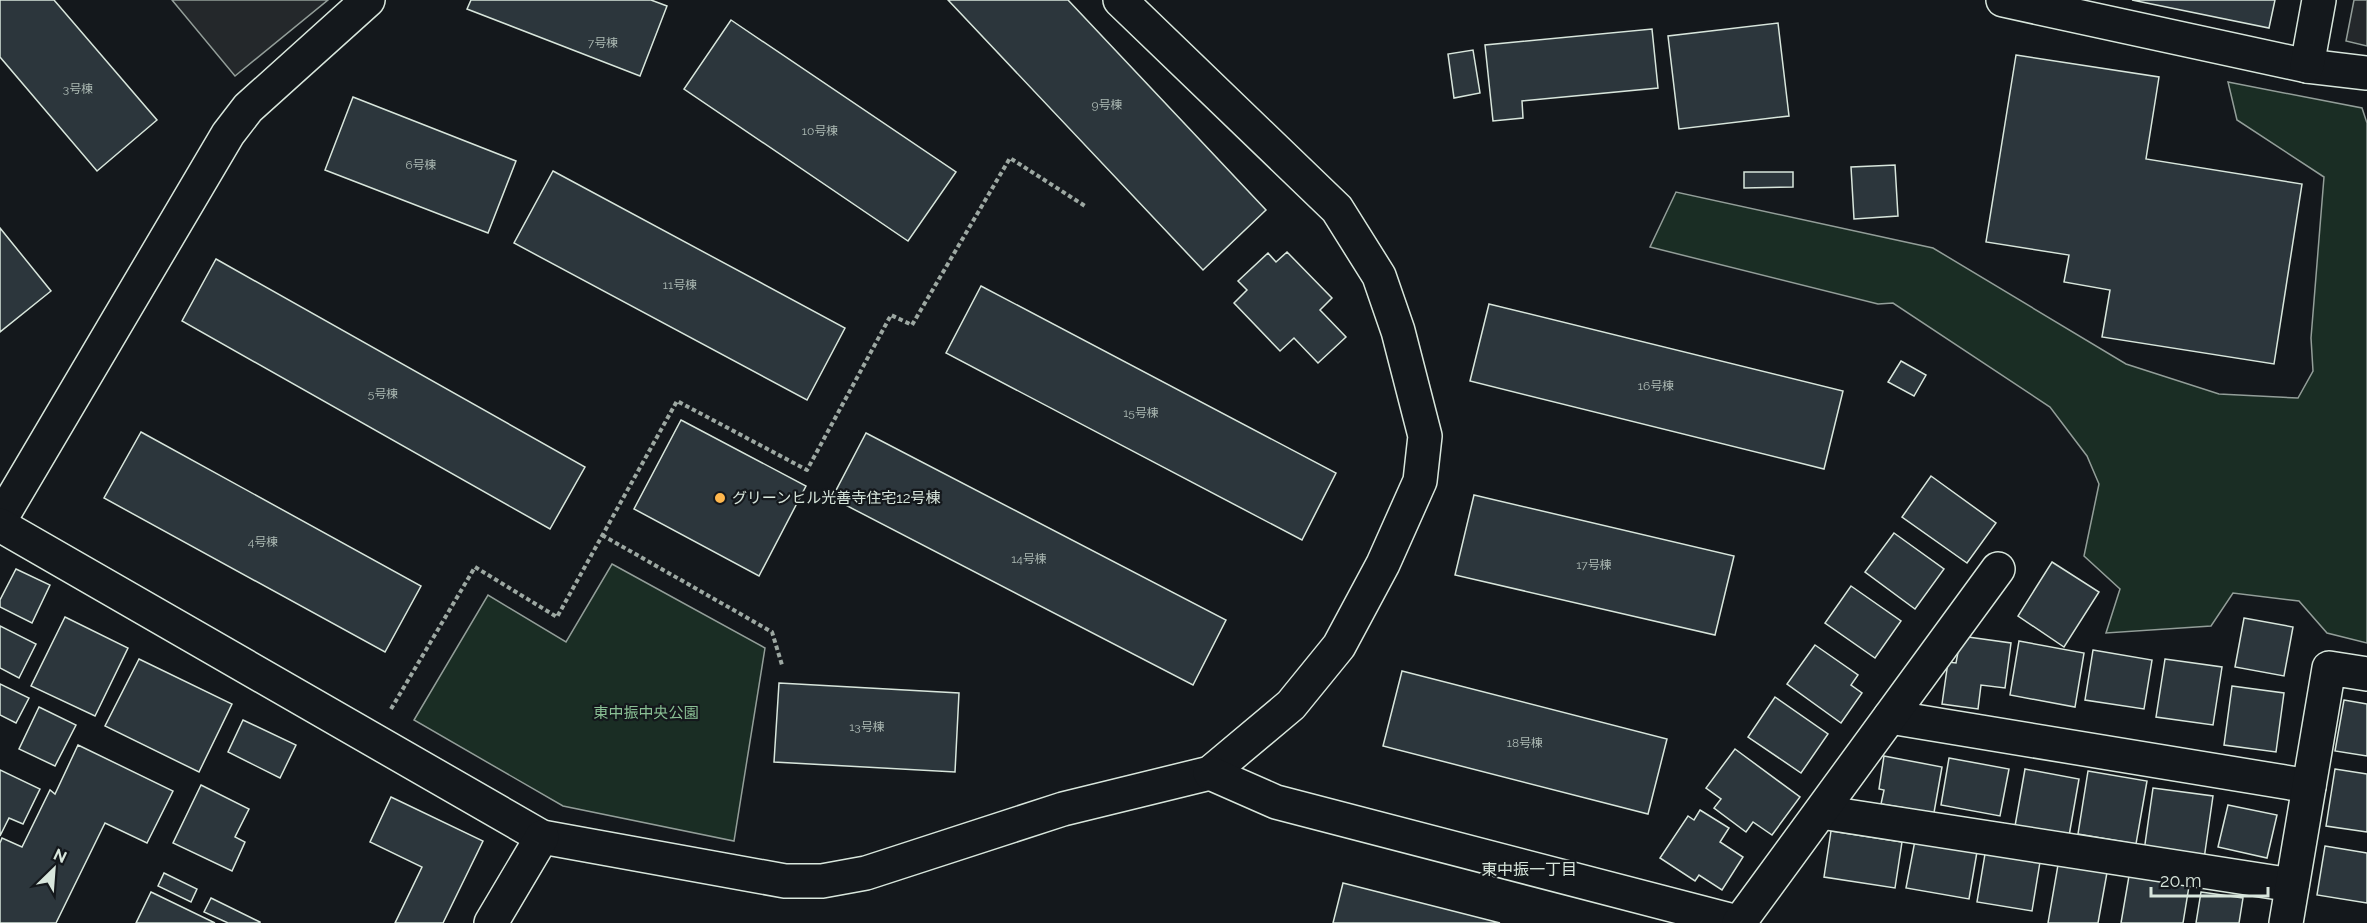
<svg xmlns="http://www.w3.org/2000/svg" width="2367" height="923" viewBox="0 0 2367 923" font-family="Raleway,'Noto Sans JP',sans-serif">
	<rect width="100%" height="100%" fill="#14181c"/>
	<g fill="#1a2d24" stroke="#939e99" stroke-width="1.5">
		<polygon points="2228,82 2362,108 2367,123 2367,643 2327,633 2299,601 2233,593 2211,626 2106,633 2120,589 2084,556 2099,484 2087,456 2050,407 1893,303 1878,304 1650,247 1676,192 1933,248 2126,364 2219,394 2298,398 2313,371 2311,338 2324,177 2237,120"/>
		<polygon points="612,564 765,648 734,841 563,806 414,720 488,595 566,642"/>
	</g>
	<g fill="#24282b" stroke="#939e99" stroke-width="1.5">
		<polygon points="172,0 328,0 235,76"/>
		<polygon points="2354,0 2367,0 2367,46 2346,41"/>
	</g>
	<g fill="#2c363c" stroke="#d8e6dc" stroke-width="1.5">
		<polygon points="0,0 54,0 157,120 97,171 0,57"/>
		<polygon points="471,0 651,0 667,6 640,76 467,9"/>
		<polygon points="948,0 1068,0 1266,210 1203,270"/>
		<polygon points="2132,0 2275,0 2269,28"/>
		<polygon points="731,20 956,172 908,241 684,89"/>
		<polygon points="1778,23 1789,116 1679,129 1668,36"/>
		<polygon points="1652,29 1658,88 1522,101 1523,118 1493,121 1485,45"/>
		<polygon points="1473,50 1480,93 1454,98 1448,54"/>
		<polygon points="2016,55 2159,77 2146,159 2302,184 2274,364 2102,337 2110,290 2064,282 2069,255 1986,242"/>
		<polygon points="353,97 516,161 488,233 325,170"/>
		<polygon points="1895,165 1898,216 1854,219 1851,167"/>
		<polygon points="553,171 845,328 807,400 514,243"/>
		<polygon points="1744,172 1793,172 1793,187 1744,188"/>
		<polygon points="0,228 51,291 0,332"/>
		<polygon points="1287,252 1332,298 1320,310 1346,337 1318,363 1294,338 1280,351 1234,303 1247,290 1238,281 1268,253 1276,262"/>
		<polygon points="216,259 585,467 550,529 182,321"/>
		<polygon points="981,286 1336,473 1302,540 946,353"/>
		<polygon points="1489,304 1843,391 1824,469 1470,381"/>
		<polygon points="1901,361 1926,375 1914,396 1888,382"/>
		<polygon points="681,420 806,486 759,576 634,509"/>
		<polygon points="141,432 421,586 385,652 104,498"/>
		<polygon points="866,433 1226,620 1193,685 832,498"/>
		<polygon points="1931,476 1996,523 1967,563 1902,517"/>
		<polygon points="1474,495 1734,556 1715,635 1455,575"/>
		<polygon points="1894,533 1944,569 1915,609 1865,572"/>
		<polygon points="2052,562 2099,592 2064,647 2018,616"/>
		<polygon points="16,569 50,585 32,623 0,607 0,600"/>
		<polygon points="1851,586 1901,621 1875,658 1825,623"/>
		<polygon points="65,617 128,648 95,716 31,686"/>
		<polygon points="2244,618 2293,627 2284,676 2235,667"/>
		<polygon points="0,626 36,644 19,678 0,668"/>
		<polygon points="1961,636 2011,643 2005,688 1981,685 1978,709 1942,704 1948,662 1956,663"/>
		<polygon points="2019,641 2084,653 2075,707 2010,695"/>
		<polygon points="1815,645 1858,675 1851,685 1862,693 1841,723 1787,684"/>
		<polygon points="2093,650 2152,660 2144,709 2085,700"/>
		<polygon points="139,659 232,704 199,772 105,726"/>
		<polygon points="2165,659 2222,667 2213,725 2156,717"/>
		<polygon points="1402,671 1667,739 1648,814 1383,746"/>
		<polygon points="779,683 959,693 955,772 774,762"/>
		<polygon points="0,684 29,698 16,723 0,715"/>
		<polygon points="2232,686 2284,693 2276,752 2224,745"/>
		<polygon points="1775,697 1828,734 1801,773 1748,737"/>
		<polygon points="2344,700 2367,704 2367,756 2335,751"/>
		<polygon points="39,707 76,725 55,766 19,749"/>
		<polygon points="243,720 296,745 280,778 228,752"/>
		<polygon points="78,745 173,791 147,843 105,823 56,923 0,923 0,843 2,838 22,847 50,790 55,794"/>
		<polygon points="1735,749 1800,797 1772,835 1753,822 1746,832 1714,808 1721,799 1706,788"/>
		<polygon points="1884,756 1942,767 1932,824 1905,808 1881,804 1884,790 1879,789"/>
		<polygon points="1949,758 2009,769 2000,816 1941,805"/>
		<polygon points="2025,769 2079,779 2069,836 2015,826"/>
		<polygon points="2335,769 2367,774 2367,832 2326,826"/>
		<polygon points="0,770 40,789 23,824 9,818 0,836"/>
		<polygon points="2088,771 2147,781 2136,844 2078,834"/>
		<polygon points="201,785 249,809 235,837 245,842 232,871 173,843"/>
		<polygon points="2153,788 2213,796 2204,859 2144,851"/>
		<polygon points="391,797 483,841 443,923 395,923 422,867 370,842"/>
		<polygon points="2228,805 2277,815 2267,858 2218,847"/>
		<polygon points="1700,810 1729,828 1720,842 1743,857 1722,890 1699,875 1695,881 1660,858 1688,816 1694,820"/>
		<polygon points="1831,831 1902,842 1895,888 1824,877"/>
		<polygon points="1916,835 1978,846 1969,899 1906,888"/>
		<polygon points="2325,846 2367,853 2367,903 2317,895"/>
		<polygon points="1985,854 2040,862 2032,911 1977,902"/>
		<polygon points="2059,859 2108,867 2098,923 2048,923"/>
		<polygon points="2130,870 2190,880 2183,923 2121,923"/>
		<polygon points="164,873 197,889 191,902 158,886"/>
		<polygon points="1343,883 1500,923 1333,923"/>
		<polygon points="151,892 215,923 136,923"/>
		<polygon points="2201,892 2243,898 2239,923 2196,923"/>
		<polygon points="211,898 260,922 260,923 228,923 204,912"/>
	</g>
	<g fill="none" stroke-linecap="round" stroke-linejoin="round">
		<defs>
			<g id="minor">
				<polyline points="2003,0 2307,66 2367,73"/>
				<polyline points="2307,66 2319,0"/>
				<polyline points="0,520 228,134 248,108 368,0"/>
				<polyline points="0,525 542,837 785,881 822,881 866,873 1063,809 1210,773 1291,705 1339,646 1383,564 1420,481 1425,436 1398,331 1379,276 1337,209 1120,0"/>
				<polyline points="1890,717 2309,786"/>
				<polyline points="1210,773 1276,802 1741,923"/>
				<polyline points="1821,812 2292,885"/>
				<polyline points="491,923 542,837"/>
				<polyline points="1739,923 1998,569"/>
				<polyline points="2286,923 2329,668 2367,674"/>
			</g>
		</defs>
		<use href="#minor" stroke="#d8e6dc" stroke-width="36"/>
		<g stroke="#9da8a2" stroke-width="4" stroke-dasharray="4.5 3" stroke-linecap="butt">
			<polyline points="602,535 772,632 782,665"/>
			<polyline points="391,709 475,567 557,617 677,401 807,470 891,315 912,325 1010,158 1085,206"/>
		</g>
		<use href="#minor" stroke="#14181c" stroke-width="33"/>
	</g>
	<circle fill="#ffb74d" stroke="#14181c" stroke-width="2" cx="720" cy="498" r="6"/>
	<g text-anchor="middle" stroke-width="4.5" stroke-linejoin="round" paint-order="stroke">
		<g font-size="12" fill="#adbab4">
			<text x="603" y="47">7号棟</text>
			<text x="78" y="93">3号棟</text>
			<text x="1107" y="109">9号棟</text>
			<text x="820" y="135">10号棟</text>
			<text x="421" y="169">6号棟</text>
			<text x="680" y="289">11号棟</text>
			<text x="1656" y="390">16号棟</text>
			<text x="383" y="398">5号棟</text>
			<text x="1141" y="417">15号棟</text>
			<text x="263" y="546">4号棟</text>
			<text x="1029" y="563">14号棟</text>
			<text x="1594" y="569">17号棟</text>
			<text x="867" y="731">13号棟</text>
			<text x="1525" y="747">18号棟</text>
		</g>
		<g font-size="15" fill="#d8e6dc" stroke="#14181c" text-anchor="start">
			<text x="732" y="503">グリーンヒル光善寺住宅12号棟</text>
		</g>
		<g font-size="15" fill="#8ac095" stroke="#14181c">
			<text x="646" y="718">東中振中央公園</text>
		</g>
		<g font-size="16" fill="#d8e6dc" stroke="#14181c">
			<text x="1529" y="875">東中振一丁目</text>
		</g>
	</g>
	<g transform="translate(54 869) rotate(25)" stroke="#14181c" stroke-width="4.5" paint-order="stroke">
	<path d="M0-4.5L10 22L0 15L-10 22Z" fill="#d8e6dc"/>
	<text y="-9" font-size="16" font-weight="bold" text-anchor="middle" fill="#d8e6dc">N</text>
	</g>
	<path d="M2151 887v9h117v-9" fill="none" stroke="#d8e6dc" stroke-width="3"/>
	<text x="2160" y="887" font-size="18" fill="#d8e6dc" stroke="#14181c" stroke-width="4.5" paint-order="stroke">20 m</text>
</svg>
